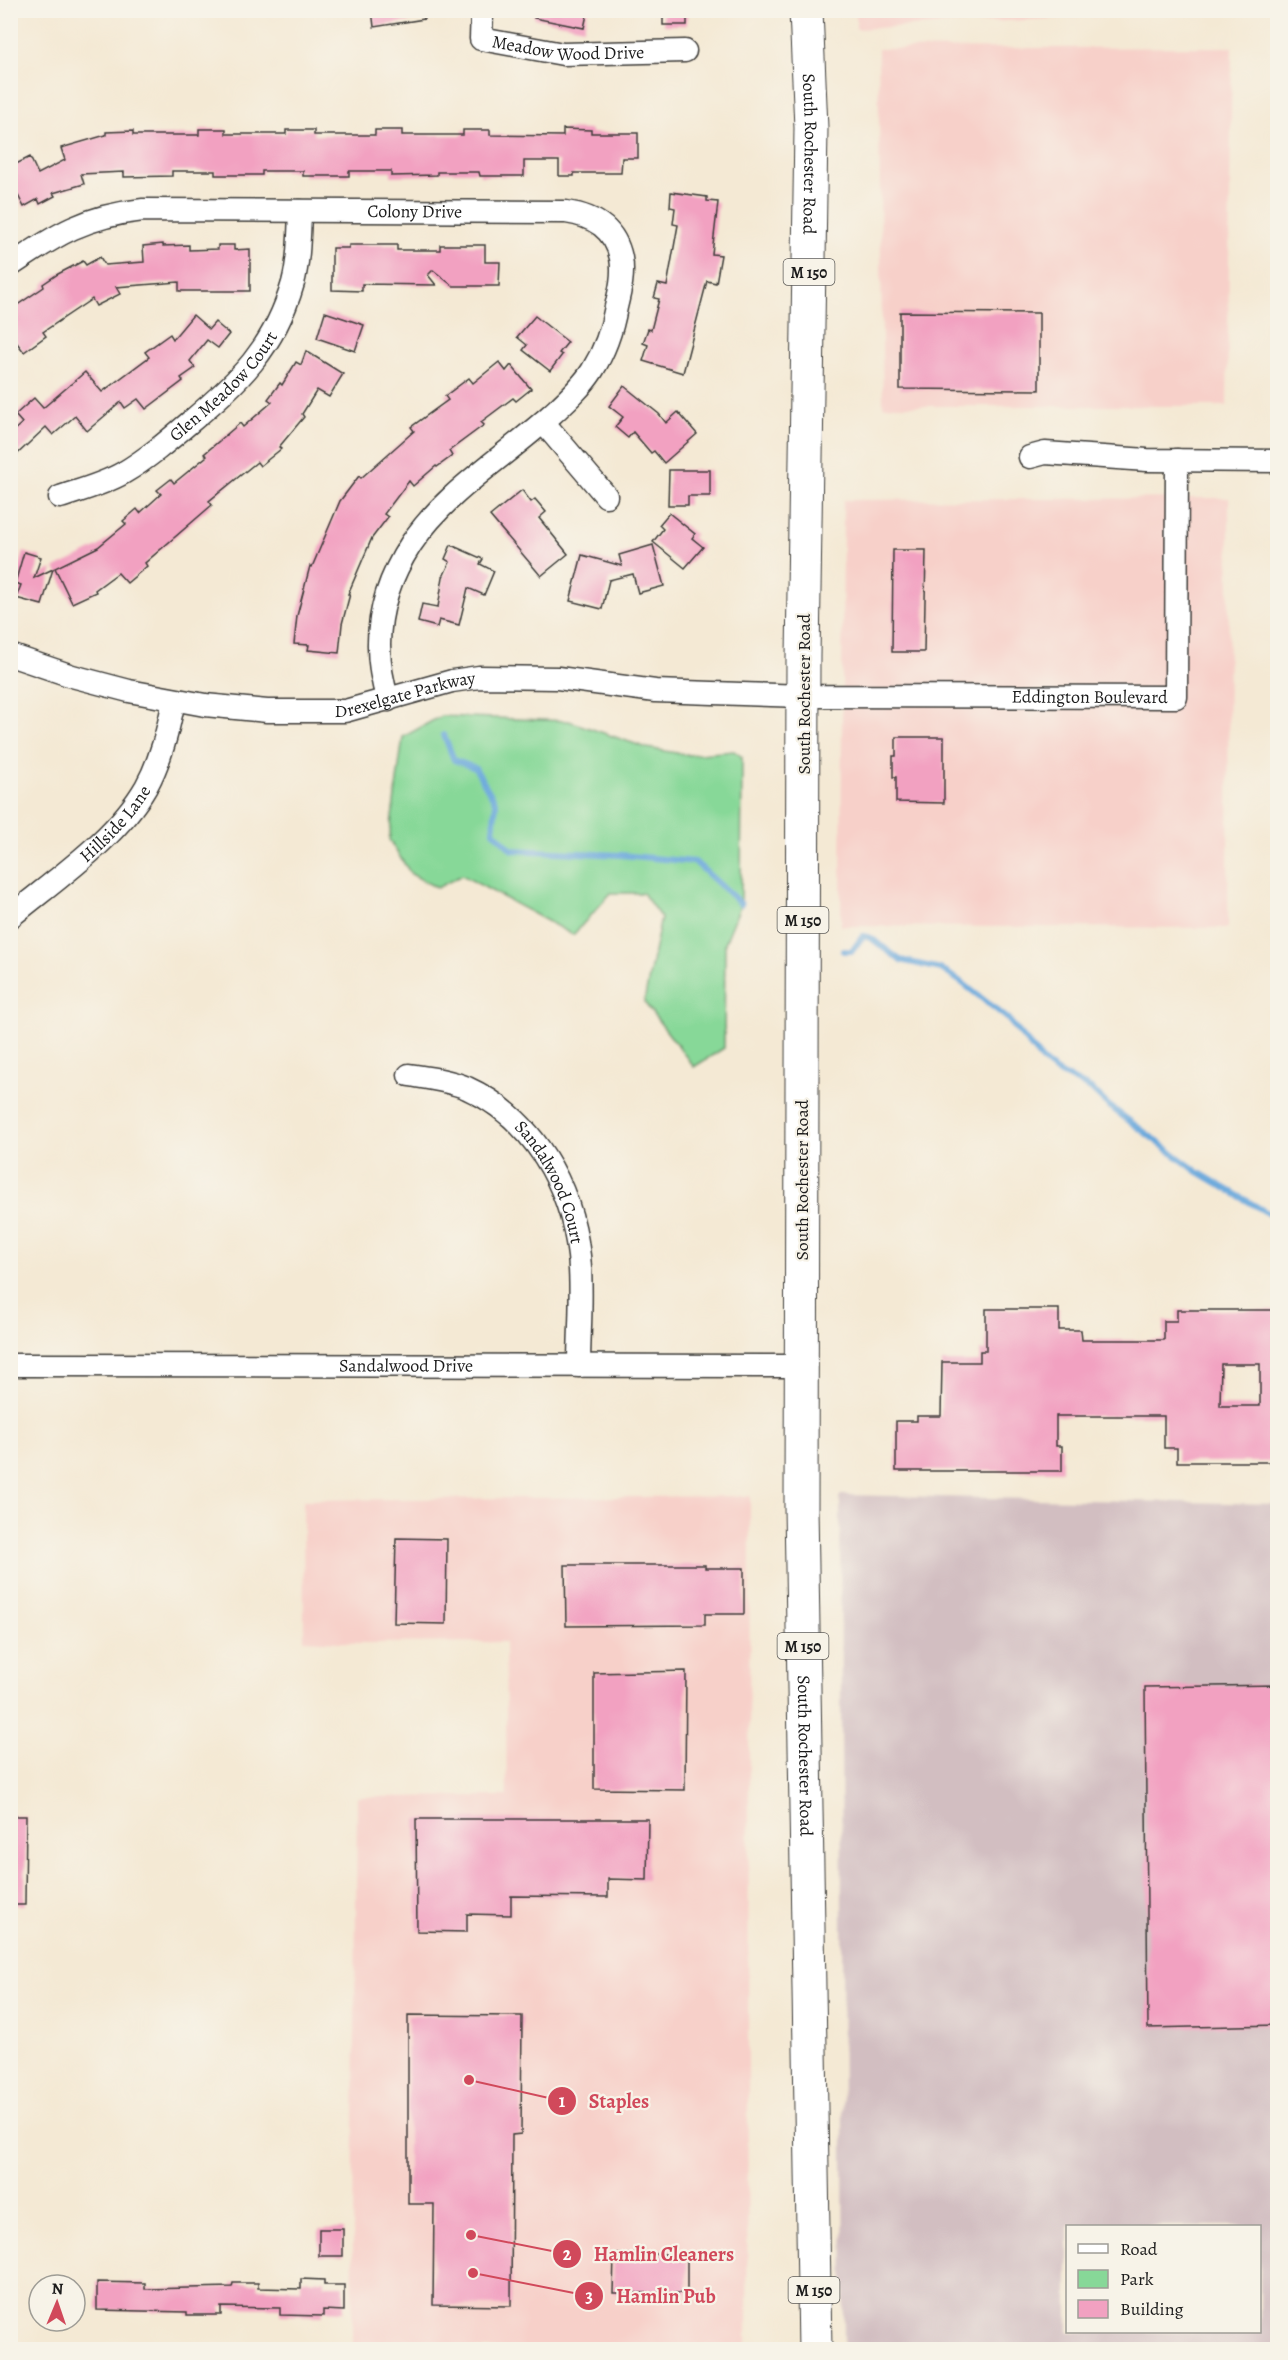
<svg xmlns="http://www.w3.org/2000/svg" width="1288" height="2360" viewBox="0 0 1288 2360" font-family="Alegreya,serif">
	<rect width="100%" height="100%" fill="#f7f3e8"/>
	<filter id="ink" filterUnits="userSpaceOnUse"><feTurbulence type="fractalNoise" baseFrequency=".0167" numOctaves="2"/><feDisplacementMap in="SourceGraphic" scale="12" xChannelSelector="R" yChannelSelector="G"/><feConvolveMatrix kernelMatrix="1 2 1 2 8 2 1 2 1" color-interpolation-filters="sRGB"/></filter>
	<filter id="wash" filterUnits="userSpaceOnUse"><feTurbulence type="fractalNoise" baseFrequency=".008" numOctaves="4" result="noise"/><feDisplacementMap in="SourceGraphic" scale="24" xChannelSelector="R" yChannelSelector="G"/><feGaussianBlur stdDeviation="1.35" result="paint"/><feColorMatrix in="noise" values="0 0 0 0 0 0 0 0 0 0 0 0 0 0 0 0 0 1.4 0 .05"/><feComposite in="paint" operator="in"/></filter>
	<g filter="url(#wash)">
		<rect width="100%" height="100%" fill="#f4e9d4"/>
		<g fill="#f7d0c9">
			<polygon points="856,10 1197,10 1197,11 856,29"/>
			<polygon points="1232,47 1227,406 883,406 878,49"/>
			<polygon points="1229,498 1228,928 841,926 843,500"/>
			<polygon points="750,1496 747,2349 352,2349 357,1797 507,1796 505,1642 359,1643 304,1640 303,1500"/>
		</g>
		<path fill="#d2bec1" fill-rule="evenodd" d="M840 1495 1277 1504V2349H844ZM1068 2226H1260V2332H1068Z"/>
		<polygon fill="#87d898" stroke="#527a5a" stroke-width="1.5" points="441,716 569,721 647,748 688,755 734,751 742,757 741,904 725,943 724,1048 694,1067 644,1002 661,918 643,893 611,893 573,935 462,875 437,888 411,874 389,840 403,737"/>
		<g fill="none" stroke-linecap="round" stroke-linejoin="round">
			<g stroke="#69a8dc" stroke-width="6">
				<polyline points="444,735 454,760 475,768 496,803 493,831 512,850 621,855 695,862 741,904"/>
				<polyline points="844,951 852,951 863,936 871,938 900,960 941,969 961,982 1007,1018 1042,1060 1055,1071 1091,1089 1108,1105 1198,1172 1278,1219"/>
			</g>
		</g>
		<g id="blocks">
			<g fill="#f2a1c1" fill-rule="evenodd">
				<polygon points="372,10 424,10 424,19 374,27"/>
				<polygon points="535,10 588,10 584,28 534,18"/>
				<rect x="663" y="10" width="24" height="15"/>
				<polygon points="199,129 226,129 226,134 286,134 286,130 314,130 314,135 375,135 375,130 402,130 402,135 463,135 463,130 490,130 490,135 563,136 563,129 591,130 591,133 638,133 638,158 622,158 621,173 574,173 574,176 559,176 559,161 524,161 524,176 480,176 479,172 437,172 437,175 391,176 391,171 349,171 349,176 303,176 303,171 262,171 262,175 215,175 215,171 172,171 172,176 124,177 124,172 81,174 84,184 53,193 55,196 40,204 38,199 24,207 10,180 10,167 30,157 38,174 65,160 61,148 106,135 106,132 133,131 133,135 199,135"/>
				<polygon points="671,192 707,197 707,201 718,202 712,254 721,255 716,283 707,281 683,373 643,361 648,345 643,343 648,329 651,330 659,299 654,298 658,284 667,286 678,225 673,224 675,208 670,207"/>
				<polygon points="163,244 163,246 189,245 189,250 218,249 218,245 234,245 234,250 250,249 250,291 179,291 179,282 116,287 120,294 96,306 92,299 43,332 46,336 24,352 10,334 10,310 44,287 43,284 58,274 83,261 86,265 100,257 105,265 144,262 143,246"/>
				<polygon points="349,245 397,245 397,250 440,250 440,245 485,245 485,262 500,262 499,286 453,286 433,270 428,275 436,285 362,284 362,291 332,290 332,248 349,248"/>
				<polygon points="325,312 364,325 355,351 317,338"/>
				<polygon points="900,312 1039,313 1039,390 900,389"/>
				<polygon points="193,315 209,329 215,322 229,334 218,348 207,340 190,361 195,368 181,378 183,381 146,409 138,399 125,408 121,402 87,431 75,416 53,435 46,427 10,461 10,434 22,423 15,415 34,398 43,408 85,372 102,392 149,357 145,352 170,334 173,339"/>
				<polygon points="535,316 568,342 559,353 562,355 550,371 523,350 527,345 517,337"/>
				<polygon points="306,351 343,374 329,397 317,390 302,414 304,417 279,447 281,449 260,466 257,462 209,501 212,505 145,563 147,566 127,583 118,573 95,590 96,592 72,603 55,568 98,547 126,524 123,521 137,509 140,513 161,494 157,490 171,479 174,483 207,456 204,454 240,423 243,427 272,402 268,399 280,383 282,385 296,362 301,365"/>
				<polygon points="499,362 506,371 511,365 531,389 516,401 513,398 481,422 484,425 449,451 452,456 437,467 436,466 413,486 409,481 384,514 388,517 372,538 348,594 350,594 342,624 339,653 308,650 309,645 294,644 297,616 310,566 312,567 340,501 359,476 361,478 414,431 411,427 448,400 445,396 469,378 473,383"/>
				<polygon points="624,386 659,414 666,423 678,412 697,434 664,463 654,451 651,453 633,432 628,438 615,427 623,417 609,406"/>
				<polygon points="669,470 710,470 710,496 688,496 688,505 668,505"/>
				<polygon points="522,490 531,502 535,499 546,512 539,518 568,554 541,576 490,516"/>
				<polygon points="669,513 695,534 692,538 703,547 685,568 653,542 663,529 659,525"/>
				<polygon points="451,545 483,559 480,564 494,571 484,595 468,588 459,625 439,620 437,627 418,622 422,604 438,607 443,577 450,562 445,559"/>
				<polygon points="653,545 664,586 638,593 633,574 609,580 602,609 570,601 582,555 622,566 619,555"/>
				<polygon points="893,550 926,550 924,652 892,652"/>
				<polygon points="24,552 41,557 34,578 53,569 42,605 16,598 21,585 15,583"/>
				<polygon points="896,737 944,737 944,803 896,802 896,777 893,777 893,756 896,756"/>
				<path d="M986 1309H1059V1330H1081L1082 1340H1164V1321H1177V1310H1278V1462H1177V1448H1164V1416H1056V1446H1062V1471H896V1421H917V1416H941L942 1362H980V1351H986ZM1221 1364H1260V1406H1220Z"/>
				<polygon points="396,1538 447,1539 446,1624 394,1623"/>
				<polygon points="565,1565 705,1565 705,1568 744,1568 744,1614 705,1614 705,1625 566,1626"/>
				<polygon points="686,1671 685,1790 594,1789 594,1673"/>
				<polygon points="1278,1685 1278,2025 1148,2028 1145,1687"/>
				<polygon points="10,1816 26,1816 25,1905 10,1905"/>
				<polygon points="416,1819 648,1819 647,1880 608,1879 608,1897 511,1896 511,1915 467,1914 467,1932 417,1931"/>
				<polygon points="408,2015 522,2016 521,2134 512,2135 511,2306 433,2305 434,2204 408,2204"/>
				<rect x="319" y="2229" width="24" height="27"/>
				<polygon points="614,2254 687,2254 687,2293 613,2293"/>
				<polygon points="301,2279 324,2280 324,2285 344,2285 344,2311 323,2310 323,2316 280,2315 280,2308 221,2307 221,2315 187,2315 187,2312 97,2310 97,2282 145,2283 145,2289 232,2287 233,2283 258,2283 258,2288 301,2289"/>
			</g>
		</g>
	</g>
	<g filter="url(#ink)">
		<use href="#blocks" fill-opacity="0" stroke="#3c3b38" stroke-width="1.5"/>
		<g fill="none" stroke-linecap="round" stroke-linejoin="round">
			<defs>
				<g id="street">
					<path id="s1" d="M482 10 481 39 563 54 685 51"/>
					<path id="s2" d="M10 266C57 234 86 216 143 210L566 212C594 216 615 229 621 258 624 274 620 291 616 307 612 330 604 352 592 371 581 388 566 401 552 414 505 457 447 490 411 544 379 593 370 644 388 700"/>
					<polyline points="543,422 606,496"/>
					<polyline points="1030,457 1045,453 1147,460 1278,461"/>
					<path id="s3" d="M60 497C81 490 104 484 123 473 147 459 168 441 189 423 239 381 274 349 293 283 299 260 299 235 300 211"/>
					<path id="s4" d="M10 655 72 676 129 691 205 705 267 711H345L452 681 479 677 558 678 655 691 803 696 1176 697 1177 460"/>
					<path id="s5" d="M10 917C56 879 116 839 146 787 161 760 168 730 174 700"/>
					<path id="s6" d="M409 1075C428 1078 448 1080 467 1088 533 1118 571 1185 579 1256 583 1292 579 1330 579 1366"/>
					<path id="s7" d="M10 1365 802 1366"/>
				</g>
				<g id="primary">
					<path id="s8" d="M806 10 811 128 803 657 801 1507 815 2350"/>
				</g>
			</defs>
			<use href="#street" stroke="#3c3b38" stroke-width="25"/>
			<use href="#primary" stroke="#3c3b38" stroke-width="35"/>
			<use href="#street" stroke="#fff" stroke-width="22"/>
			<use href="#primary" stroke="#fff" stroke-width="33"/>
		</g>
	</g>
	<g text-anchor="middle" stroke-width="4.5" stroke-linejoin="round" paint-order="stroke">
		<g fill="#f7f3e8" stroke="#5e5c59" stroke-width="1.5">
			<rect x="783.5" y="259" width="51" height="26" rx="4.5"/>
			<rect x="777.5" y="907" width="51" height="26" rx="4.5"/>
			<rect x="777.5" y="1633" width="51" height="26" rx="4.5"/>
			<rect x="788.5" y="2277" width="51" height="26" rx="4.5"/>
		</g>
		<g font-size="16" font-weight="bold" fill="#1c1c1c">
			<text x="809" y="278">M 150</text>
			<text x="803" y="926">M 150</text>
			<text x="803" y="1652">M 150</text>
			<text x="814" y="2296">M 150</text>
		</g>
		<g font-size="18" fill="#1c1c1c" stroke="#f7f3e8">
			<text dy="6" stroke="none"><textPath href="#s1" startOffset="117">Meadow Wood Drive</textPath></text>
			<text dy="6" stroke="none"><textPath href="#s8" startOffset="144">South Rochester Road</textPath></text>
			<text dy="6" stroke="none"><textPath href="#s2" startOffset="418">Colony Drive</textPath></text>
			<text dy="6" stroke="none"><textPath href="#s3" startOffset="201">Glen Meadow Court</textPath></text>
			<text transform="translate(804 694) rotate(-90)" y="6">South Rochester Road</text>
			<text dy="6" stroke="none"><textPath href="#s4" startOffset="404">Drexelgate Parkway</textPath></text>
			<text dy="6" stroke="none"><textPath href="#s4" startOffset="1092">Eddington Boulevard</textPath></text>
			<text dy="6" stroke="none"><textPath href="#s5" startOffset="141">Hillside Lane</textPath></text>
			<text transform="translate(802 1180) rotate(-90)" y="6">South Rochester Road</text>
			<text dy="6" stroke="none"><textPath href="#s6" startOffset="190">Sandalwood Court</textPath></text>
			<text dy="6" stroke="none"><textPath href="#s7" startOffset="396">Sandalwood Drive</textPath></text>
			<text dy="6" stroke="none"><textPath href="#s8" startOffset="1746">South Rochester Road</textPath></text>
		</g>
	</g>
	<path fill="none" stroke="#d1495b" stroke-width="2" d="M469 2080L562 2101M471 2235L567 2254M473 2273L589 2296"/>
	<g fill="#d1495b" stroke="#f7f3e8" stroke-width="2">
		<circle cx="469" cy="2080" r="6"/>
		<circle cx="471" cy="2235" r="6"/>
		<circle cx="473" cy="2273" r="6"/>
		<circle cx="562" cy="2101" r="15"/>
		<circle cx="567" cy="2254" r="15"/>
		<circle cx="589" cy="2296" r="15"/>
	</g>
	<g font-size="18" text-anchor="middle" font-weight="bold" fill="#fff">
		<text x="562" y="2107">1</text>
		<text x="567" y="2260">2</text>
		<text x="589" y="2302">3</text>
	</g>
	<g font-size="20" text-anchor="middle" font-weight="bold" fill="#d1495b" stroke="#f7f3e8" stroke-width="4.5" stroke-linejoin="round" paint-order="stroke">
		<text x="619" y="2108">Staples</text>
		<text x="664" y="2261">Hamlin Cleaners</text>
		<text x="666" y="2303">Hamlin Pub</text>
	</g>
	<rect width="1288" height="2360" fill="none" stroke="#f7f3e8" stroke-width="36"/>
	<rect x="1066" y="2225" width="195" height="108" fill="#f7f3e8" stroke="#9f9d96" stroke-width="1.5"/>
	<rect x="1078" y="2244" width="30" height="9" fill="#ffffff" stroke="#9f9d96" stroke-width="1.5"/>
	<text x="1120" y="2255" font-size="18" fill="#1c1c1c">Road</text>
	<rect x="1078" y="2270" width="30" height="18" fill="#87d898" stroke="#9f9d96" stroke-width="1.5"/>
	<text x="1120" y="2285" font-size="18" fill="#1c1c1c">Park</text>
	<rect x="1078" y="2300" width="30" height="18" fill="#f2a1c1" stroke="#9f9d96" stroke-width="1.5"/>
	<text x="1120" y="2315" font-size="18" fill="#1c1c1c">Building</text>
	<g transform="translate(57 2303) rotate(2)"><circle r="28" fill="#f7f3e8" stroke="#9f9d96" stroke-width="1.5"/>
	<path d="M0-4.5L10 22L0 15L-10 22Z" fill="#d1495b"/>
	<text y="-9" font-size="16" font-weight="bold" text-anchor="middle" fill="#1c1c1c">N</text>
	</g>
</svg>
